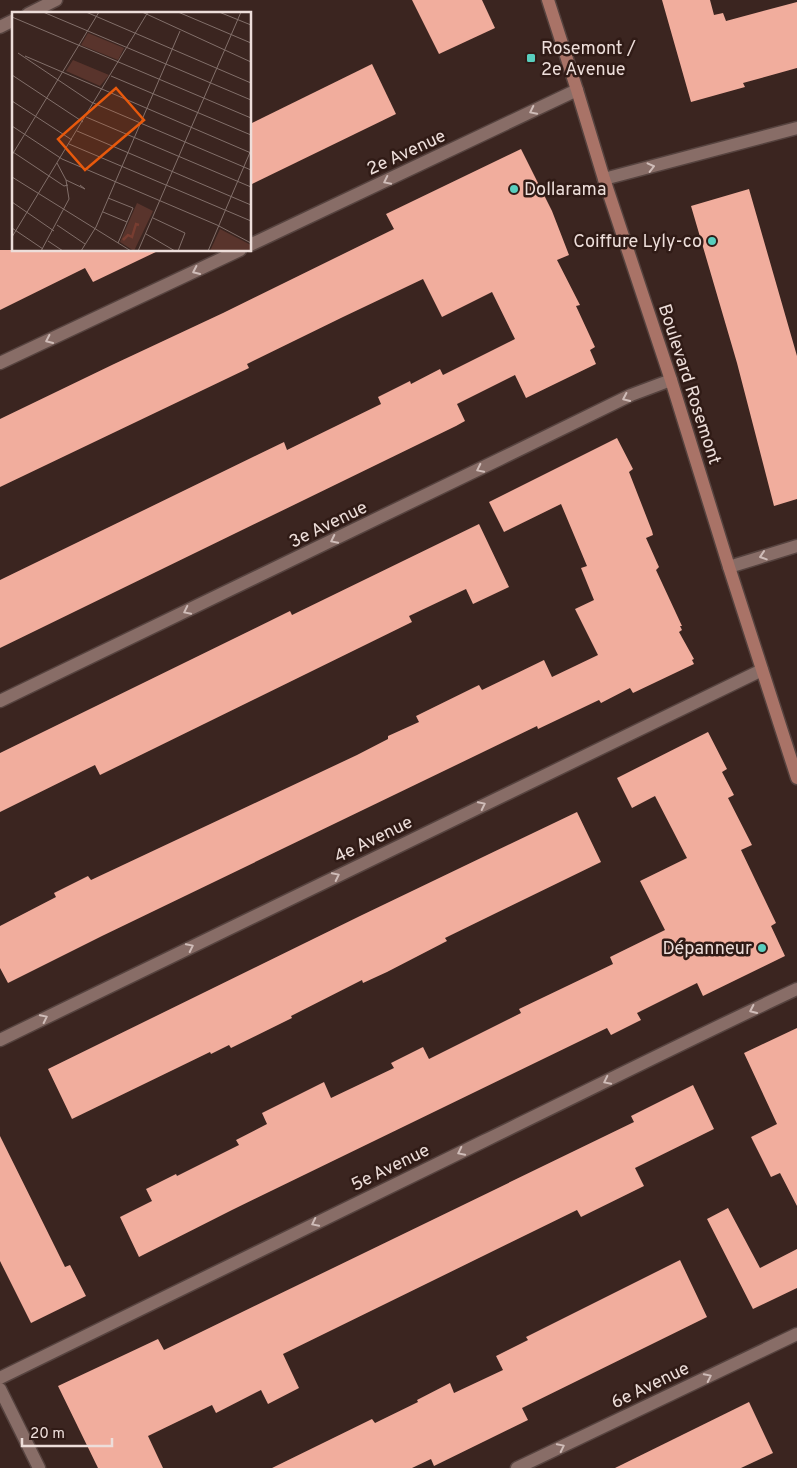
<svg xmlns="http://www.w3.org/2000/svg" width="797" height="1468" viewBox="0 0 797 1468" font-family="Overpass,sans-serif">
	<rect width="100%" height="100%" fill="#3b2520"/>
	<g fill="#f1ad9d">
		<polygon points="412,0 482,0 495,28 439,54"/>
		<polygon points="662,0 710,0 714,15 723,13 726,21 797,2 797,68 743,83 745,87 691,102"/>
		<polygon points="372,64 396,114 250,185 250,124"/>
		<polygon points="521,149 552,211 569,255 557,260 580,305 576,306 595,347 590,350 596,364 526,398 515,375 457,404 465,421 456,426 0,648 0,580 284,442 287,450 381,404 378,397 410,381 411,384 440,369 443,375 515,339 492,292 442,317 423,279 343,317 247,364 249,368 0,487 0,419 114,364 223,313 394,229 386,214"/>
		<polygon points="749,189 797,356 797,499 774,506 737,363 691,206"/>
		<polygon points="0,250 160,250 93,282 85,268 0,310"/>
		<polygon points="617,438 633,469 629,472 652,531 653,535 646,538 659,567 656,570 682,626 680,626 682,630 679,632 694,659 692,660 694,664 633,693 630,688 601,703 599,700 538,729 537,726 102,936 8,983 0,968 0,926 56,897 54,893 88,876 91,880 357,755 388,739 388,736 419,722 416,716 479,685 482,690 544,660 552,677 598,655 575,609 594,600 581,568 587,566 561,504 504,532 489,502"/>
		<polygon points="479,524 509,587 473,604 466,589 409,616 412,622 100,775 95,765 0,812 0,753 290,611 292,615"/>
		<polygon points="708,732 727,769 722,772 734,795 728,798 752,845 741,850 776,923 771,926 785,956 703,996 697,983 637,1013 641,1020 611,1035 607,1028 232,1210 139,1257 120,1217 152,1201 146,1189 176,1174 177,1176 239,1145 236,1140 267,1124 262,1113 324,1082 331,1098 394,1068 391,1063 423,1047 429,1059 521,1013 519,1009 613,964 610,957 665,930 640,881 687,858 655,796 632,808 617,778"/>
		<polygon points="577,812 601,862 445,938 447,941 387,972 363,983 362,980 291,1016 292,1018 231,1048 229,1045 211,1054 210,1052 72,1119 48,1069 360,916"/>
		<polygon points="797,1028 797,1206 780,1173 771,1177 751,1137 777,1124 744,1053"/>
		<polygon points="693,1085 714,1129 635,1168 644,1186 581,1217 577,1210 283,1354 299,1388 268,1404 261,1390 216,1413 212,1405 148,1436 163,1468 98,1468 58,1386 158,1339 164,1350 634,1122 631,1116"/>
		<polygon points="0,1136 65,1267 70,1265 86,1296 31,1323 0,1261"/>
		<polygon points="728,1208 760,1268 797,1249 797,1288 753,1309 707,1219"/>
		<polygon points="680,1260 707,1317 522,1408 528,1420 434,1466 431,1459 412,1468 272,1468 372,1419 375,1423 418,1402 417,1400 450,1383 454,1393 503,1370 496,1356 528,1340 526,1337"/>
		<polygon points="749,1402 773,1453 741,1468 615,1468"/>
	</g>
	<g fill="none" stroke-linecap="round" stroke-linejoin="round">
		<defs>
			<g id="street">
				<polyline points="28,14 56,0"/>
				<polyline points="0,27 14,20"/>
				<polyline points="604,179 797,128"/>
				<polyline points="250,245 577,90"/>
				<polyline points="0,363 240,250"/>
				<polyline points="729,567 797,546"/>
				<polyline points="0,701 500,459 631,395 671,380"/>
				<polyline points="0,1040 762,670"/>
				<path d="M0 1378C161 1298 323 1220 484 1141 589 1090 692 1038 797 989"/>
				<polyline points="0,1389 39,1468"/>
				<polyline points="517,1468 797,1334"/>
			</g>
			<polyline id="secondary" points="548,0 577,90 604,179 671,380 729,567 797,778"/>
		</defs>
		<use href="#street" stroke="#56433f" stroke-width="15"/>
		<use href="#secondary" stroke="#56433f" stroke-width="15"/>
		<use href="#street" stroke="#886d67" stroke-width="12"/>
		<use href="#secondary" stroke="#a97367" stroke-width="12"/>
	</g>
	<defs><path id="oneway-chevron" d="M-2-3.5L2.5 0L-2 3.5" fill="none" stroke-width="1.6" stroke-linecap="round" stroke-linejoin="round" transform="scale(1.25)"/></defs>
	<g stroke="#cfbcb8">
		<use href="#oneway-chevron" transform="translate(533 111) rotate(154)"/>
		<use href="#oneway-chevron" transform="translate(651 167) rotate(-14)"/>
		<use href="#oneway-chevron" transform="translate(387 181) rotate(154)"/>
		<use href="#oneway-chevron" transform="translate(196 271) rotate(155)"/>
		<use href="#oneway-chevron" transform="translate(49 340) rotate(155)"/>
		<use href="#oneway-chevron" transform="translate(626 398) rotate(155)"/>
		<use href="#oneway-chevron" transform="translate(480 469) rotate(154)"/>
		<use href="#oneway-chevron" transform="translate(334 540) rotate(154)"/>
		<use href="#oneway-chevron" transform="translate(763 556) rotate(162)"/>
		<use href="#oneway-chevron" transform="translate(187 611) rotate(154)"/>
		<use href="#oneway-chevron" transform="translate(482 805) rotate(-26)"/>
		<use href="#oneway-chevron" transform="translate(336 876) rotate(-26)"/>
		<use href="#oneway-chevron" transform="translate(190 947) rotate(-26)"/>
		<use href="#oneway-chevron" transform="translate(753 1010) rotate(155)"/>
		<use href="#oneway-chevron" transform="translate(44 1018) rotate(-26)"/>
		<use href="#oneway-chevron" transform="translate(607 1081) rotate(154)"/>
		<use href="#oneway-chevron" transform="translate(461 1152) rotate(154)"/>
		<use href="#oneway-chevron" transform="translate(315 1223) rotate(154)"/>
		<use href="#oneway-chevron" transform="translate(708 1377) rotate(-26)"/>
		<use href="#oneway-chevron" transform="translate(561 1447) rotate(-26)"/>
	</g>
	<g fill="#59cebe" stroke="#301b16" stroke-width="2">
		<rect x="526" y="53" width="10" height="10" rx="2.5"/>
		<circle cx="514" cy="189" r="5"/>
		<circle cx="712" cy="241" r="5"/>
		<circle cx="762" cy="948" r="5"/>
	</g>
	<g text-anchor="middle" stroke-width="5" stroke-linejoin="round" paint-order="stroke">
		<g font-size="18" fill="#eddeda" stroke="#301b16" text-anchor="start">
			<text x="541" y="54">Rosemont /<tspan x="541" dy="21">2e Avenue</tspan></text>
			<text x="524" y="195">Dollarama</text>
			<text x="702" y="247" text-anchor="end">Coiffure Lyly-co</text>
			<text x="752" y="954" text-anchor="end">Dépanneur</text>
		</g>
		<g font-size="18" fill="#eddeda" stroke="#301b16">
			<text transform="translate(406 152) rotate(-25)" y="6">2e Avenue</text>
			<text transform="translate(690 384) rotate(72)" y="6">Boulevard Rosemont</text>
			<text transform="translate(328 524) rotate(-26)" y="6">3e Avenue</text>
			<text transform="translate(373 839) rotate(-26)" y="6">4e Avenue</text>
			<text transform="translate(390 1167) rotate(-26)" y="6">5e Avenue</text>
			<text transform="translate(650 1385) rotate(-26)" y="6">6e Avenue</text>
		</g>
	</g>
	<g transform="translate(12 12)">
		<rect width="239" height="239" fill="#3b2520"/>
		<path d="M76 21 112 36 106 48 69 33ZM61 48 97 63 88 74 54 59ZM125 191 141 199 122 239 108 230ZM208 217 239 233V239H198Z" fill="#59342c"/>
		<path fill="none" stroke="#773d31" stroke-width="2.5" d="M111 228 116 223 120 225 124 212 127 213"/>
		<path fill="none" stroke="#826f6a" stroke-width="1" d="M31 0 239 88M74 0 239 71M130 0 239 50M166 0 239 31M207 0 239 13M0 5 239 106M6 41 79 90 239 158M13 44 239 141M0 63 71 110M99 64 239 123M0 89 60 128M74 105 239 175M0 114 50 147 205 213 239 231M65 119 239 193M57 132 239 209M1 140 52 174 56 173M0 143 87 0M0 165 119 239M54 168 73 177 68 173M96 186 121 196 106 231M0 190 42 219M91 200 115 210M141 206 173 221 166 239M45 213 73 232M0 216 31 237M134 222 163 239M0 225 136 0M36 229 51 239M29 239 57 187 54 168 45 151M69 239 84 215 168 19M126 239 229 0M196 239 239 138"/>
		<path fill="#e8590c" fill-opacity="0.15" stroke="#e8590c" stroke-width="2.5" d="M104 76 132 108 73 158 46 127Z"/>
		<rect width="239" height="239" fill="none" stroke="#eddeda" stroke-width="2.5"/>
	</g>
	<path d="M22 1438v8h90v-8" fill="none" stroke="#eddeda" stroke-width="2.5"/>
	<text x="30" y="1438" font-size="15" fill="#eddeda" stroke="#301b16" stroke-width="4" paint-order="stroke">20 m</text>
</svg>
